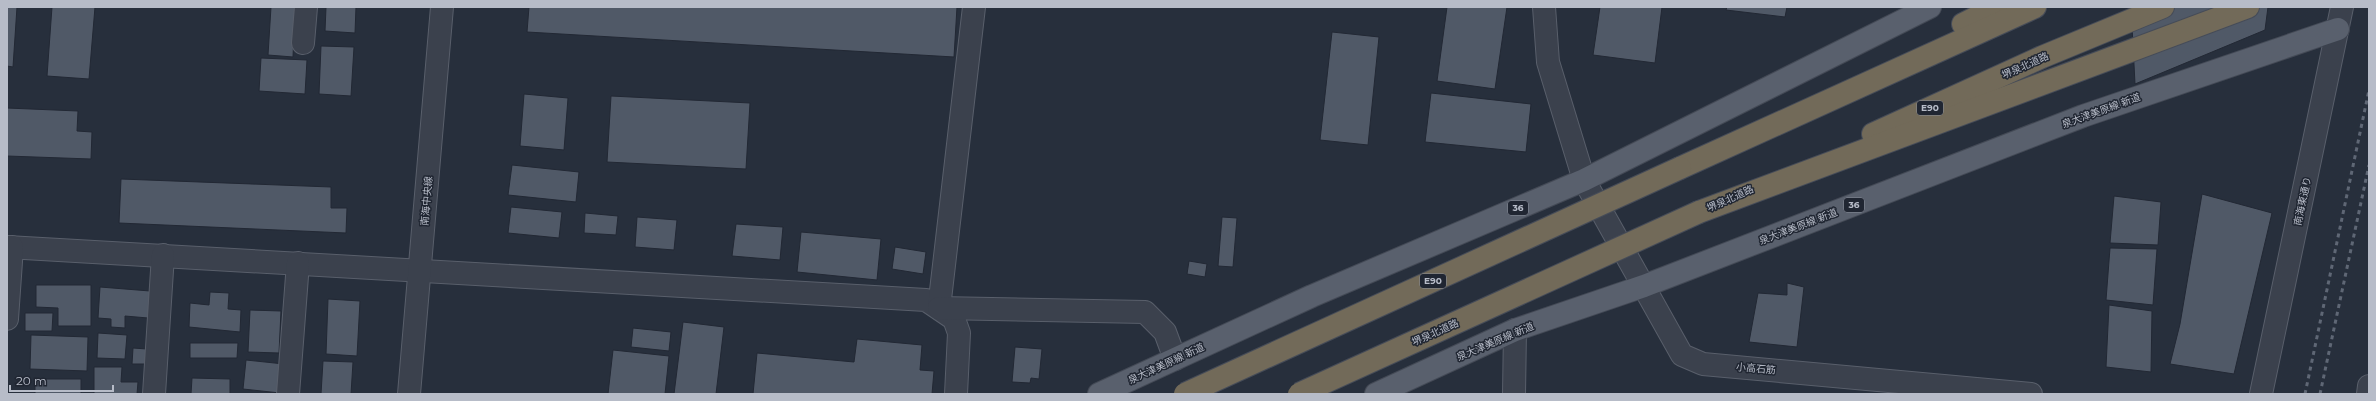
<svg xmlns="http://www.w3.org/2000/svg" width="2376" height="401" viewBox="0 0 2376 401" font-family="Montserrat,'Noto Sans JP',sans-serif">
	<rect width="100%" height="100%" fill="#272f3c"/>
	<g fill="#505967" stroke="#222834">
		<polygon points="7,7 17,7 13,67 7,66"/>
		<polygon points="52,7 95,7 89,79 47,76"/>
		<polygon points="271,7 295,7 293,57 268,55"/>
		<polygon points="326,7 356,7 355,33 325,31"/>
		<polygon points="529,7 957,7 954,57 527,32"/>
		<polygon points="1447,7 1507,7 1495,89 1437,81"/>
		<polygon points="1600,7 1662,7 1655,63 1593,55"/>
		<polygon points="1727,7 1787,7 1785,17 1726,10"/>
		<polygon points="2131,7 2268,7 2265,30 2135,84"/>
		<polygon points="1332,32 1379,37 1368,145 1320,140"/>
		<polygon points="321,46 354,47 351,96 319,94"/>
		<polygon points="261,58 307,60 305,94 259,91"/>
		<polygon points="1431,93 1531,104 1526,152 1425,142"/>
		<polygon points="524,94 568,98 564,150 520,146"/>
		<polygon points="611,96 750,103 746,169 607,162"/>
		<polygon points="7,108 78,111 77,131 92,132 91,159 7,156"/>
		<polygon points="512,165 579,172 576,202 508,195"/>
		<polygon points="121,179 331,187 331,208 347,208 346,233 119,223"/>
		<polygon points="2202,194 2272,213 2234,374 2170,364 2180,324"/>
		<polygon points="2114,196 2161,202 2158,245 2110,243"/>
		<polygon points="511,207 562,212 559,238 508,233"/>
		<polygon points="585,213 618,216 616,235 584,233"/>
		<polygon points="637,217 677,220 674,250 635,247"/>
		<polygon points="1222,217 1237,218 1233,267 1218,266"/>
		<polygon points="736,224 783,227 780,260 732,256"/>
		<polygon points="801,232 881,239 877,280 797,272"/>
		<polygon points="895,247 926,252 923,274 892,269"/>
		<polygon points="2110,248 2157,249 2153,305 2106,300"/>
		<polygon points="1189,261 1207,264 1205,277 1187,274"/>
		<polygon points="1787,283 1804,287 1797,347 1749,342 1758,293 1787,295"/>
		<polygon points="36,285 91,285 91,326 58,326 58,308 36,307"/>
		<polygon points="100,287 150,291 148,318 125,316 125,328 111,327 111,319 98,318"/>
		<polygon points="210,292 229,293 228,309 241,310 240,332 189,327 190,303 209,305"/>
		<polygon points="328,299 360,301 357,356 326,354"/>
		<polygon points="2109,305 2152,311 2151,372 2106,367"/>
		<polygon points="250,310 281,311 279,353 248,352"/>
		<polygon points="25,313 53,313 52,331 25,331"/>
		<polygon points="683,322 724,327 716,394 674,394"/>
		<polygon points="633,328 671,332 669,351 631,347"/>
		<polygon points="98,333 127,335 125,359 97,358"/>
		<polygon points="31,335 88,337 87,371 30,369"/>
		<polygon points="857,339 922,345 920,370 934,371 932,394 753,394 757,353 854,362"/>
		<polygon points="190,343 238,343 237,358 190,358"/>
		<polygon points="1015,347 1042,349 1039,379 1031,378 1030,383 1012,382"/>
		<polygon points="133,348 147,349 147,364 132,364"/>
		<polygon points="613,350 669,356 665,394 608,394"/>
		<polygon points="246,360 284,364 280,393 243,389"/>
		<polygon points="323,361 353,362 351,394 321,394"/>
		<polygon points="94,367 122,367 121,382 138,382 137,394 94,394"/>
		<polygon points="192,378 230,379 230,394 191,394"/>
		<rect x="35" y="379" width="46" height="15"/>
	</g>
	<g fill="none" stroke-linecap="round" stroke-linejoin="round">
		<defs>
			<g id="minor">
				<polyline points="1544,7 1548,62 1584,180 1682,355 1703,364 2031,394"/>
				<polyline points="303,43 306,7"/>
				<polyline points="7,247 926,300 954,319 959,333 956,394"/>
				<polyline points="939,308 974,7"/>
				<polyline points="939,308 1145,312 1165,332 1175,359"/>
				<polyline points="7,319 12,247"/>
				<polyline points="154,394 163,255"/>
				<polyline points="288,394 298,263"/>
				<polyline points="409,394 442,7"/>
				<polyline points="1514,394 1515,330"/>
				<polyline points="2261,394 2342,7"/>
				<polyline points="2368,394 2369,386"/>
			</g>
			<g id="major">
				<polyline points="1099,394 1312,296 1584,180 1930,7"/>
				<polyline points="1376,394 1515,330 1644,286 2083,116 2338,29"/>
			</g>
			<g id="highway">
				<polyline points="1963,24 1997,7"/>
				<polyline points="1873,134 2042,57 2163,7"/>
				<polyline points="1680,168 2035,7"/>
				<polyline points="1699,212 2248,7"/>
			</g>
		</defs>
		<use href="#minor" stroke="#595f6b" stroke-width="24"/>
		<use href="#major" stroke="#444a56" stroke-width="24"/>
		<use href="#highway" stroke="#464c58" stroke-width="24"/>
		<use href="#minor" stroke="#3b414d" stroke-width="22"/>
		<use href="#major" stroke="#59606d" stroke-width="22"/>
		<use href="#highway" stroke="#726a59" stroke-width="22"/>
		<g stroke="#5f6775" stroke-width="3" stroke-dasharray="4 4" stroke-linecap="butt">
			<polyline points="2305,394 2369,90"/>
			<polyline points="2320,394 2369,165"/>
		</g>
		<defs>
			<g id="highway-bridge">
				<polyline points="1185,394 1680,168"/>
				<polyline points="1299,394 1699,212"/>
			</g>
		</defs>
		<use href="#highway-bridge" stroke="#464c58" stroke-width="24" stroke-linecap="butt"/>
		<use href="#highway-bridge" stroke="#726a59" stroke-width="22"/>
	</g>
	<g text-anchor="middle" stroke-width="3" stroke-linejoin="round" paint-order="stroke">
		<g fill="#202632" stroke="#8a8f9b" stroke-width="1">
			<rect x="1917" y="101" width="26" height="14" rx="3"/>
			<rect x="1844" y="198" width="20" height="14" rx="3"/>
			<rect x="1508" y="201" width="20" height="14" rx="3"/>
			<rect x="1420" y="274" width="26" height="14" rx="3"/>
		</g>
		<g font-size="9" font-weight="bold" fill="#b7bcc8">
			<text x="1930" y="111">E90</text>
			<text x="1854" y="208">36</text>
			<text x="1518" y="211">36</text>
			<text x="1433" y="284">E90</text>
		</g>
		<g font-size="10" fill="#b7bcc8" stroke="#202632">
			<text transform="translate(2025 65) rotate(-24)" y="4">堺泉北道路</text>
			<text transform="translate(2101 110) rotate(-20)" y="4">泉大津美原線 新道</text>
			<text transform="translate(1730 198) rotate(-24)" y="4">堺泉北道路</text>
			<text transform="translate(426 201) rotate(-85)" y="4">南海中央線</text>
			<text transform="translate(2302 201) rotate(-78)" y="4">南海東通り</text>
			<text transform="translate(1798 226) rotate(-21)" y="4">泉大津美原線 新道</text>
			<text transform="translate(1435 332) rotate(-24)" y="4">堺泉北道路</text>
			<text transform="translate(1495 341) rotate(-23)" y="4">泉大津美原線 新道</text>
			<text transform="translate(1166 363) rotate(-25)" y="4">泉大津美原線 新道</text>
			<text transform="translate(1756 368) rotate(5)" y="4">小高石筋</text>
		</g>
	</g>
	<rect width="2376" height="401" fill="none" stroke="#b7bcc8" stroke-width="16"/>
	<path d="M10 385v6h103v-6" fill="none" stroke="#b7bcc8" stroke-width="2"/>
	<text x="16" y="385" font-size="12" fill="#b7bcc8" stroke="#202632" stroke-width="3" paint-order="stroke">20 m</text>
</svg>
